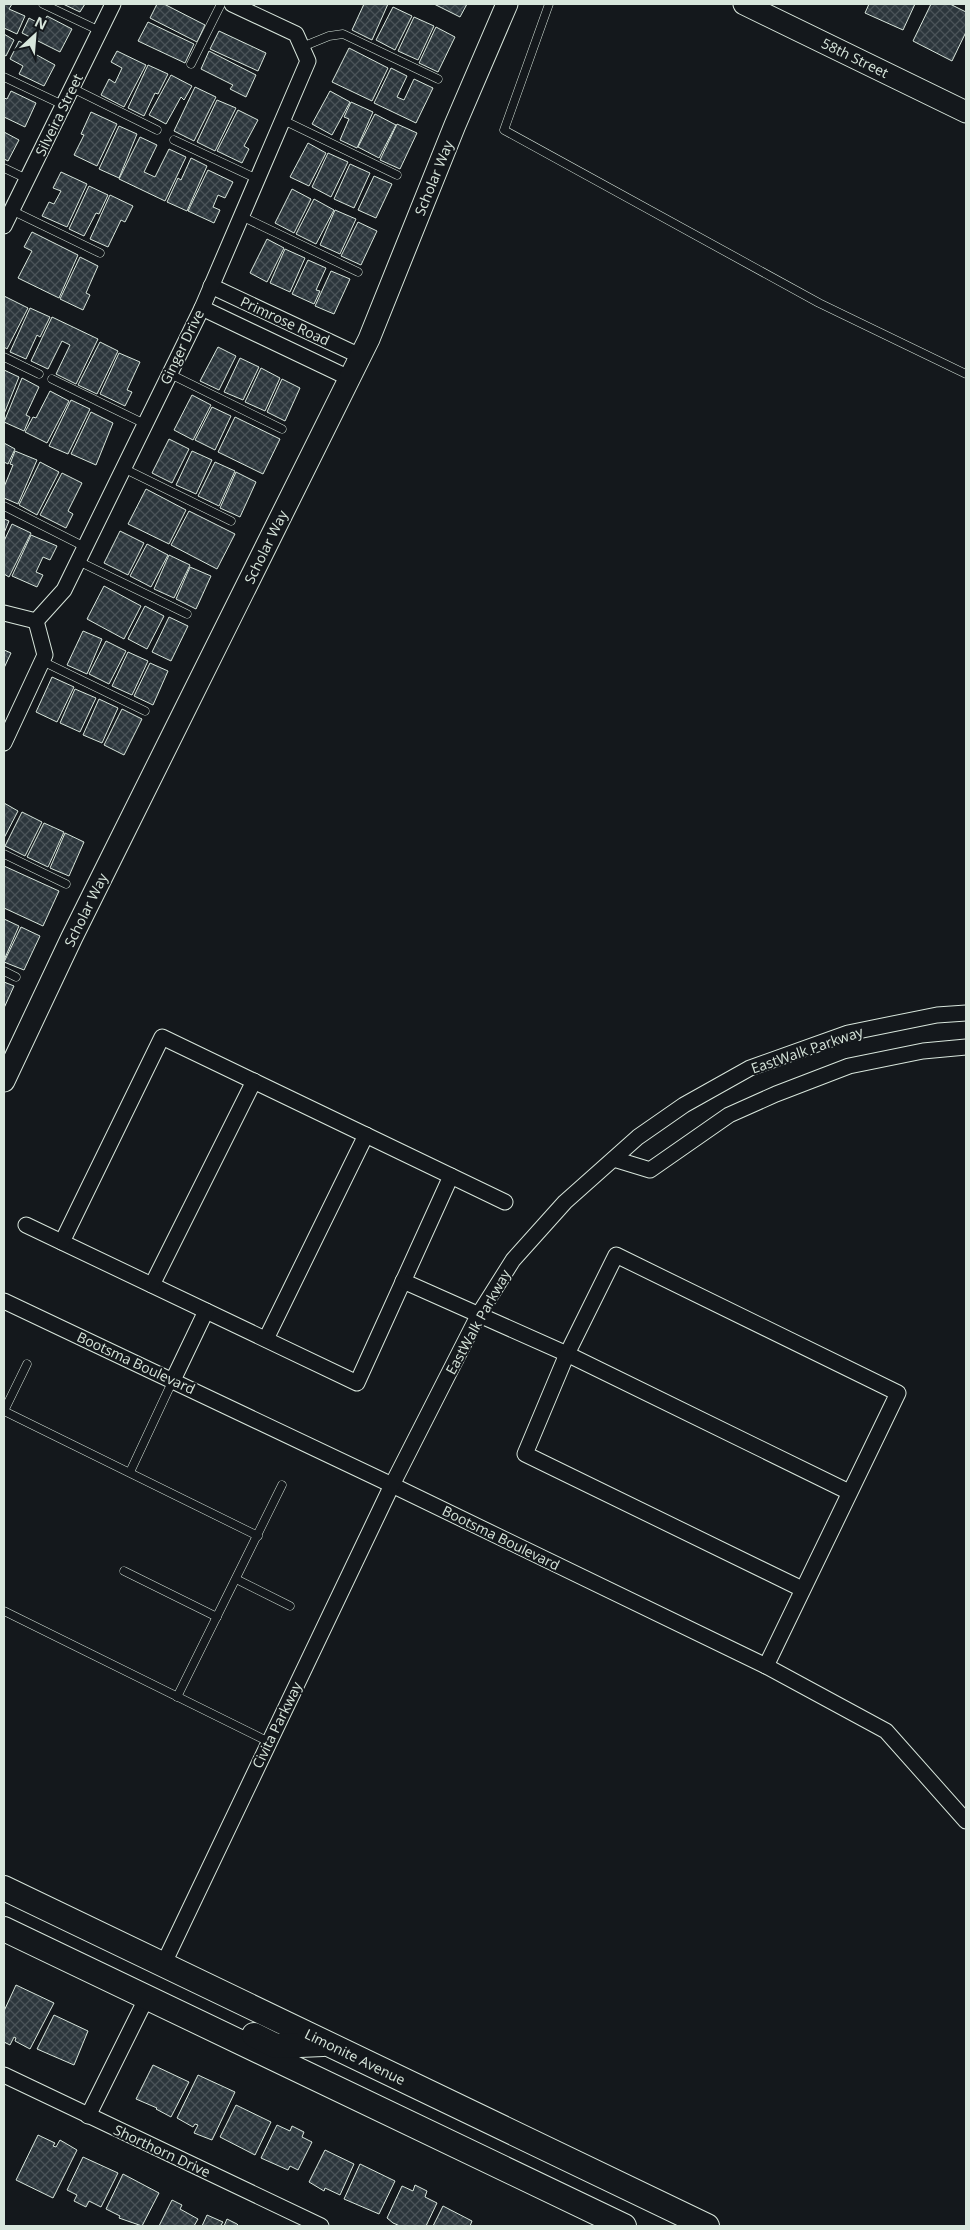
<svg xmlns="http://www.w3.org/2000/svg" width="970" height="2230" viewBox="0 0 970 2230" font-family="'Open Sans',sans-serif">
	<defs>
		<pattern id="building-cross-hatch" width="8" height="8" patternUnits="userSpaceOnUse" patternTransform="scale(1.25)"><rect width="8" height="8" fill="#2c363c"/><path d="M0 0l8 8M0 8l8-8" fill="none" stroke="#4a5358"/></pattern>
	</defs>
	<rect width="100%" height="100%" fill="#14181c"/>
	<g fill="url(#building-cross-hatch)" stroke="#d8e6dc">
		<polygon points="4,4 12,4 9,9 25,16 17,34 4,28"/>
		<polygon points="63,4 85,4 80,12"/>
		<polygon points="157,4 164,4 205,25 197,42 150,18"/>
		<polygon points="364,4 388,4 372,40 352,30"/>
		<polygon points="434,4 467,4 460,17"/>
		<polygon points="869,4 915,4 903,30 865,13"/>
		<polygon points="931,4 950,4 966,12 966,32 952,61 913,41"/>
		<polygon points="393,7 412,16 395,50 376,40"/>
		<polygon points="47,16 72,29 60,52 22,33 29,18 42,25"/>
		<polygon points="414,17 434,26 418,60 398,51"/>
		<polygon points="148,22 194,44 185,63 138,41"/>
		<polygon points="436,27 455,37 438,72 419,63"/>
		<polygon points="219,31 266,53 258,71 210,49"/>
		<polygon points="4,34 14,40 6,56 4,55"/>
		<polygon points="19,41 36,50 35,54 55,65 44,86 19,74 23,66 10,59"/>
		<polygon points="349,48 388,68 372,101 332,82"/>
		<polygon points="117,51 146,65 124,107 101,95 109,79 115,83 122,68 111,62"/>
		<polygon points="209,51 256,75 246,97 230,89 233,85 201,69"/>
		<polygon points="148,65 168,74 158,94 155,93 144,116 128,108"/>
		<polygon points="391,68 407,76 397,97 404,100 414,79 433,88 416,123 374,103"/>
		<polygon points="171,75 192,86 184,100 181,97 166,124 149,115"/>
		<polygon points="195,87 216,97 194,141 174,131"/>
		<polygon points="11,91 36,103 25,127 4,117 4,98 7,99"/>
		<polygon points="330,91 350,102 332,135 312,124"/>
		<polygon points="217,100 236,108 215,151 197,142"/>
		<polygon points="351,102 373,112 357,148 340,140 349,119 344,117"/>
		<polygon points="238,110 258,120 244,146 249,149 242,163 217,151"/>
		<polygon points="91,112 117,124 97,166 74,155 84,135 81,134"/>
		<polygon points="375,114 396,125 379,158 358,147"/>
		<polygon points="397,124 417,133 400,169 380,160"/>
		<polygon points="119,126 137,134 119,178 99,169"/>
		<polygon points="4,132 19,140 8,161 4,159"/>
		<polygon points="140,137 157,145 144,172 155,177 169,149 186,157 165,201 119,179"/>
		<polygon points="308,143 326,153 309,186 290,177"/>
		<polygon points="328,153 348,162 331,197 312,187"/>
		<polygon points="191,158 207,166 187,211 167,202 178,178 181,180"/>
		<polygon points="350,164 370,173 354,208 334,199"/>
		<polygon points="208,170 233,182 225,198 218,195 213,207 220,210 214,223 188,211"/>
		<polygon points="61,172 87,184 67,227 42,216 49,202 54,204 61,191 53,188"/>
		<polygon points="374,176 392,184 376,218 358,210"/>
		<polygon points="89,186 108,195 99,214 96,213 84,236 69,229"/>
		<polygon points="292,189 311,199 294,233 275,223"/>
		<polygon points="110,195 133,206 125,222 121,220 108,247 90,239"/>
		<polygon points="314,199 334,210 316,244 296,234"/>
		<polygon points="335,210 356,219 340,254 320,245"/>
		<polygon points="358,222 377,231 361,265 341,256"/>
		<polygon points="32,232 78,255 59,298 18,278 32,251 24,247"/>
		<polygon points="267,239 284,248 267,282 250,273"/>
		<polygon points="285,249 305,258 290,292 270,283"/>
		<polygon points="80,257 98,266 86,293 90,295 83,310 60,299"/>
		<polygon points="308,260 326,268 316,290 320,291 314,304 292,294"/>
		<polygon points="331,271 350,279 334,314 315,306"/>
		<polygon points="4,296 28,308 7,349 4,347"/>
		<polygon points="30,308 50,317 40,337 37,335 26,359 10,352"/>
		<polygon points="52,317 98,339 76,384 56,374 70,345 62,341 48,369 31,361"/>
		<polygon points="100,342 118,351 97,394 78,385"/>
		<polygon points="218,347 236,356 219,390 200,381"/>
		<polygon points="119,353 140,362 127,390 132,392 125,406 100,394"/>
		<polygon points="240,358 259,367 243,400 224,392"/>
		<polygon points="261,368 280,378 265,411 245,402"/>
		<polygon points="4,370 19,377 4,414"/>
		<polygon points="22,378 39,387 26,415 30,417 24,431 4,422"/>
		<polygon points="282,379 300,388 285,421 267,412"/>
		<polygon points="50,391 69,401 47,443 25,432 33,417 36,418"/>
		<polygon points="192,395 211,405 193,440 174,430"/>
		<polygon points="71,400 90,409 68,454 49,446"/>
		<polygon points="212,407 231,416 215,450 195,440"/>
		<polygon points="91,412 113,423 96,465 71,454"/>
		<polygon points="235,417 280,439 263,474 218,452"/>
		<polygon points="169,439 189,449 172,483 152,473"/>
		<polygon points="4,443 15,449 8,464 4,462"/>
		<polygon points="15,451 37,460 18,504 4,498 4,487 13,465 10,464"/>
		<polygon points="192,451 212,460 196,494 176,485"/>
		<polygon points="40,462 59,472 37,515 19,505"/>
		<polygon points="215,462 235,471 219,506 198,496"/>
		<polygon points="236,472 256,482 240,517 220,508"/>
		<polygon points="62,473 82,483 68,511 73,514 66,528 40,515"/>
		<polygon points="146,489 186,510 169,544 128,524"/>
		<polygon points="189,511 235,534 217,569 171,545"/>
		<polygon points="4,519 9,521 4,533"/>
		<polygon points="12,524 31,533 9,577 4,574 4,541"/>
		<polygon points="120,531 144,543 128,575 104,563"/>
		<polygon points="31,535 57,546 50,560 43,557 36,572 43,575 37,587 12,576"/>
		<polygon points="147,544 168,555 151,587 130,576"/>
		<polygon points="169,555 190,565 174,598 154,589"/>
		<polygon points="190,567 211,576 196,609 176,599"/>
		<polygon points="104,586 141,606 124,639 87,619"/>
		<polygon points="145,606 164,616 147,649 128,639"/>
		<polygon points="169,617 188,626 171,661 152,652"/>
		<polygon points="83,631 102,639 87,674 67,665"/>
		<polygon points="106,641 126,651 109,684 89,674"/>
		<polygon points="4,650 11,653 4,668"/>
		<polygon points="128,652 148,661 132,695 112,686"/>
		<polygon points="150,663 168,671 153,705 134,696"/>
		<polygon points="52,677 74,687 57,722 36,712"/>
		<polygon points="75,689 96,698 80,732 60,723"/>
		<polygon points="99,699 118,708 102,743 83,735"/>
		<polygon points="122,709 142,719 124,755 104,745"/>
		<polygon points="4,803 18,811 4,838"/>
		<polygon points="22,812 42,822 25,856 5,846"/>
		<polygon points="44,823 64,832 48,867 27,857"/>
		<polygon points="65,833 84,842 69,876 50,868"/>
		<polygon points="4,866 59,891 43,926 4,908"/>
		<polygon points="4,919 19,926 4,960"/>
		<polygon points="21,927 40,936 24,970 4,962"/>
		<polygon points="4,982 14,986 4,1008"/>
		<polygon points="16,1985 54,2003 30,2049 15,2041 16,2038 14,2037 10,2045 4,2042 4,2011"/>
		<polygon points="54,2015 88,2031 74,2065 37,2049"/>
		<polygon points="153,2065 189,2082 171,2117 156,2109 157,2108 136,2099"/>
		<polygon points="198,2075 235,2092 212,2140 194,2133 198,2125 195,2124 193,2127 177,2118"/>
		<polygon points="236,2105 271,2122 255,2155 220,2137"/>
		<polygon points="277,2125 290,2131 292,2126 304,2132 302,2137 312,2142 298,2170 290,2166 288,2170 261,2158"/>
		<polygon points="38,2135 55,2143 53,2146 56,2147 60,2140 77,2150 53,2198 16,2180"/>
		<polygon points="325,2150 354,2164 340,2195 325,2188 324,2191 309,2182"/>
		<polygon points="83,2157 118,2173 101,2207 89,2201 86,2207 74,2201 77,2195 67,2190"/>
		<polygon points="360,2164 395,2181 379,2214 344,2199"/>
		<polygon points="123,2174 159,2193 142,2226 119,2218 120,2216 106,2209"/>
		<polygon points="415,2185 427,2191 425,2197 437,2203 426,2226 400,2226 393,2223 387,2218 402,2186 413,2191"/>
		<polygon points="172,2200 182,2205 180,2209 198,2219 194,2226 159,2226"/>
		<polygon points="443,2206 472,2221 470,2226 433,2226"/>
		<polygon points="207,2215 223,2222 221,2225 224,2226 202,2226"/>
		<polygon points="227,2219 237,2224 239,2226 224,2226"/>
	</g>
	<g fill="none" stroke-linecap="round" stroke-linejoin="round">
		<defs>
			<g id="lane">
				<polyline points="43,4 100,31"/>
				<polyline points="549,4 504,130 819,303 966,374"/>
				<polyline points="302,47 329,36 343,34 438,79"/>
				<polyline points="191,64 221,4"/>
				<polyline points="4,77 63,105"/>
				<polyline points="72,88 157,130"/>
				<polyline points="283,120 397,175"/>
				<polyline points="174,140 257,179"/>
				<polyline points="4,168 27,179"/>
				<polyline points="11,210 100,253"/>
				<polyline points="241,216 358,272"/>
				<polyline points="4,357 39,374"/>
				<polyline points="170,374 282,429"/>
				<polyline points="52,379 145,424"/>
				<polyline points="123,468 231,521"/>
				<polyline points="4,506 85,547"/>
				<polyline points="78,561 187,614"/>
				<polyline points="42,661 145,711"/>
				<polyline points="4,854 66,884"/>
				<polyline points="4,971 16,977"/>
				<polyline points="4,1411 258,1536"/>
				<polyline points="4,1411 27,1364"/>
				<polyline points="130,1472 173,1380"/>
				<polyline points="124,1571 217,1617"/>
				<polyline points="236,1579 290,1606"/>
				<polyline points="4,1611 269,1742"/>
				<polyline points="177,1697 282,1485"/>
			</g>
			<g id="street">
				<polyline points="4,226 113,4"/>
				<polyline points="211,286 360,356"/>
				<polyline points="202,308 349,378"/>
				<polyline points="4,613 36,621"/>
				<polyline points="36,621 64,590 202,308 308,61 296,34 232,4"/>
				<polyline points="4,743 45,655 36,621"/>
				<polyline points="614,1159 650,1170 729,1115 776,1094 849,1066 923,1051 966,1047"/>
				<polyline points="26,1225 357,1383 451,1176"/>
				<polyline points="62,1242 162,1037 505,1202"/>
				<polyline points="403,1281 567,1354 849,1492"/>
				<polyline points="152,1285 254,1081"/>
				<polyline points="4,1301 392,1485 766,1666 886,1731 966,1821"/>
				<polyline points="266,1339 366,1135"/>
				<polyline points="173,1380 206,1311"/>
				<polyline points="766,1666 898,1393 616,1255 567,1354 525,1454 802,1589"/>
				<polyline points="163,1965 392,1485 479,1314 513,1260 565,1202 638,1137 684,1105 750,1068 848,1033 937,1015 966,1013"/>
				<polyline points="4,2075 321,2226"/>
				<polyline points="88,2116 146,1999"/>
			</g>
			<g id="secondary">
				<polyline points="744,4 966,112"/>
				<polyline points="4,1081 72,937 369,339 455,125 507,4"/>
			</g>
			<g id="primary">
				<polyline points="4,1888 707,2226"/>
				<polyline points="4,1929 624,2226"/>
				<polyline points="254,2035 276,2046 323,2044"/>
			</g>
		</defs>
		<use href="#lane" stroke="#d8e6dc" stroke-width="9"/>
		<use href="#street" stroke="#d8e6dc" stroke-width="17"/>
		<use href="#secondary" stroke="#d8e6dc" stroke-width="23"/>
		<use href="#primary" stroke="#d8e6dc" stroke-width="26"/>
		<use href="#lane" stroke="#14181c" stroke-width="8"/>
		<use href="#street" stroke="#14181c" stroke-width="15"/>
		<use href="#secondary" stroke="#14181c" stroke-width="21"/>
		<use href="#primary" stroke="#14181c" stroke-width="24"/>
	</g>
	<g text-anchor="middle" stroke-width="4" stroke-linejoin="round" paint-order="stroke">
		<g font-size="14" fill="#d8e6dc" stroke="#14181c">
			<text transform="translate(855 58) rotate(26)" y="5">58th Street</text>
			<text transform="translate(59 115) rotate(-64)" y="5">Silveira Street</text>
			<text transform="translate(434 178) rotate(-68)" y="5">Scholar Way</text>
			<text transform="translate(285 321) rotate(25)" y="5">Primrose Road</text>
			<text transform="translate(182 347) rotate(-64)" y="5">Ginger Drive</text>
			<text transform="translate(266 547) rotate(-64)" y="5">Scholar Way</text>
			<text transform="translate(86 910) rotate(-64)" y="5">Scholar Way</text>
			<text transform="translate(807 1050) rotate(-19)" y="5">EastWalk Parkway</text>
			<text transform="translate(478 1322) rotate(-61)" y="5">EastWalk Parkway</text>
			<text transform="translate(136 1363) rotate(25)" y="5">Bootsma Boulevard</text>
			<text transform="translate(501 1538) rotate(26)" y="5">Bootsma Boulevard</text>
			<text transform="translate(277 1725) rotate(-64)" y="5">Civita Parkway</text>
			<text transform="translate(355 2057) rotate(26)" y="5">Limonite Avenue</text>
			<text transform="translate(162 2151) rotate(25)" y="5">Shorthorn Drive</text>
		</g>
	</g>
	<rect width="970" height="2230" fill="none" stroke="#d8e6dc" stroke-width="10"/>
	<g transform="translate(35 35) rotate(26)" stroke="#14181c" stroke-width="4" paint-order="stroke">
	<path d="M0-4L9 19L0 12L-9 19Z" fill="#d8e6dc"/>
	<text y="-8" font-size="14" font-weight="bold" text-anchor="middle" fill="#d8e6dc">N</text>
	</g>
</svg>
